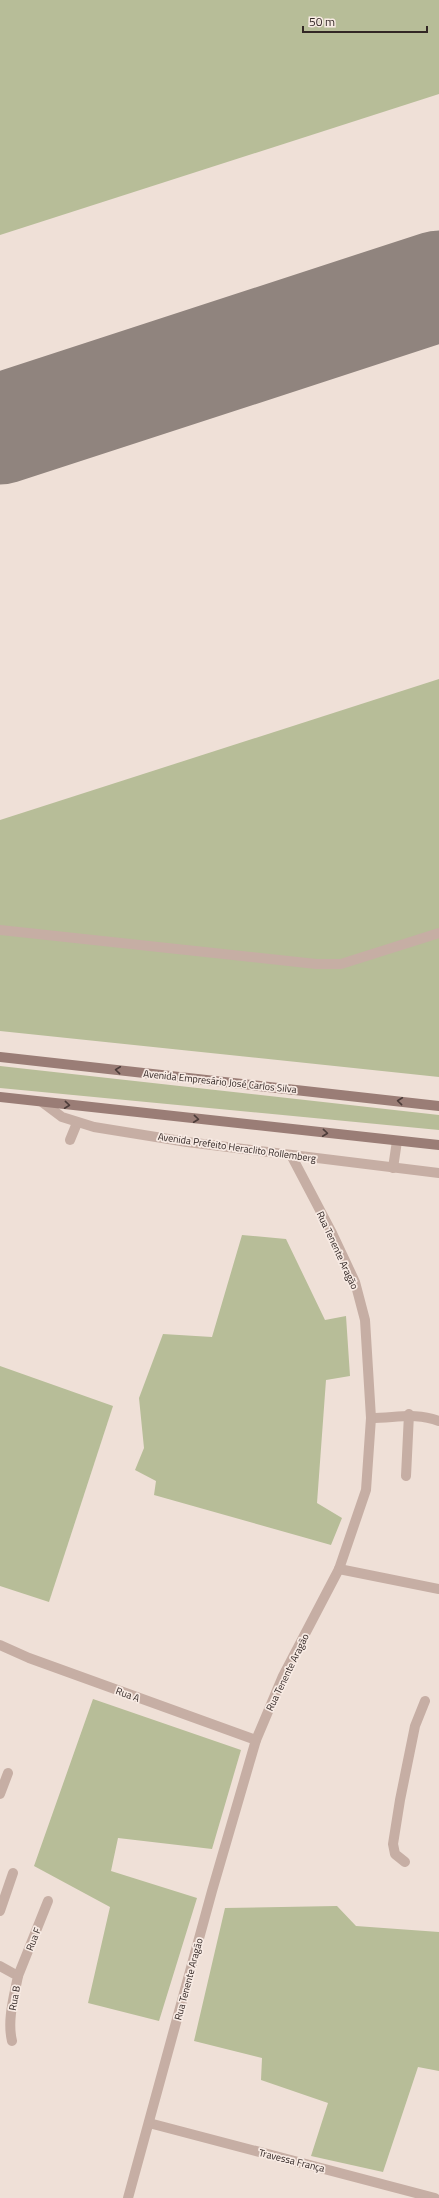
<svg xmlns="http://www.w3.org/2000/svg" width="439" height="2198" viewBox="0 0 439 2198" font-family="'Titillium Web',sans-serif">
	<rect width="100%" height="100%" fill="#efe0d7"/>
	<g fill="#b7bd98">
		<polygon points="0,0 439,0 439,94 0,235"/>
		<polygon points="439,679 439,1077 0,1031 0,820"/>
		<polygon points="0,1066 439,1115 439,1130 0,1088"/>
		<polygon points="242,1235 286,1239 325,1320 346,1316 350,1376 326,1380 317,1503 342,1518 331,1545 154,1495 156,1481 135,1470 144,1448 139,1398 163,1334 212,1337"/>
		<polygon points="0,1366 113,1406 49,1602 0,1586"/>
		<polygon points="93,1699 241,1750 212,1849 118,1838 111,1871 197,1898 159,2021 88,2003 110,1907 34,1866"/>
		<polygon points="337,1906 356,1926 439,1932 439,2071 418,2067 383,2172 311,2156 328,2103 261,2080 262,2058 194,2041 225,1908"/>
	</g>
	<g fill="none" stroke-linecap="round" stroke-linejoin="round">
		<polyline stroke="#90847e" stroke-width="111" points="0,429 439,286"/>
		<g stroke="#c6aea4" stroke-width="10">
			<polyline points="0,930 316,964 341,964 439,933"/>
			<polyline points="70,1140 77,1123"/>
			<path d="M371 1418C396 1418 416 1412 439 1421"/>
			<polyline points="406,1476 409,1414"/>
			<polyline points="405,1862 395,1854 393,1844 400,1800 415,1726 425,1701"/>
		</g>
		<g stroke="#c6aea4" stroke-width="10">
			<polyline points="42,1102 62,1117 94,1127 187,1142 439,1173"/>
			<polyline points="393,1168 397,1141"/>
			<polyline points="339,1569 439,1589"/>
			<polyline points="0,1645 29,1658 256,1740"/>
			<polyline points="0,1794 8,1773"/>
			<polyline points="0,1911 13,1873"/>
			<path d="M0 1966 18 1976C14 1997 7 2020 12 2041"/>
			<polyline points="18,1976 48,1901"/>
			<polyline points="149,2123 435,2198"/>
			<polyline points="128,2198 212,1891 256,1740 283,1676 339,1569 366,1490 371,1418 365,1320 355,1282 332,1233 291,1155"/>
		</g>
		<g stroke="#9a7d76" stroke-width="10">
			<polyline points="0,1057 439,1106"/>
			<polyline points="0,1097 439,1145"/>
		</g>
	</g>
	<defs><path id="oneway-chevron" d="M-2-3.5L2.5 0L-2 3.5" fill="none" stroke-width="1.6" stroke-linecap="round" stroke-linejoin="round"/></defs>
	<g stroke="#4c3c39">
		<use href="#oneway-chevron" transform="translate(118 1070) rotate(-174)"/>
		<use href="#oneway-chevron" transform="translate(400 1101) rotate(-174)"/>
		<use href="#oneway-chevron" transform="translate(67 1105) rotate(6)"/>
		<use href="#oneway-chevron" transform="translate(196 1119) rotate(6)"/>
		<use href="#oneway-chevron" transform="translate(325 1133) rotate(6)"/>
	</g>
	<g text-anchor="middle" stroke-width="3.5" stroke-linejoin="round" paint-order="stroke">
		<g font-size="10" fill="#322725" stroke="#f7eae3">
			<text transform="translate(220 1081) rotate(6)" y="4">Avenida Empresário José Carlos Silva</text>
			<text transform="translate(237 1147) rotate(8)" y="4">Avenida Prefeito Heraclito Rollemberg</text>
			<text transform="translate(338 1250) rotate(65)" y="4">Rua Tenente Aragão</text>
			<text transform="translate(287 1672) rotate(-64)" y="4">Rua Tenente Aragão</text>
			<text transform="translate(128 1694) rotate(20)" y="4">Rua A</text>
			<text transform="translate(33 1939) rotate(-68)" y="4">Rua F</text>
			<text transform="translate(188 1979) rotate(-75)" y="4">Rua Tenente Aragão</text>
			<text transform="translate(14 1998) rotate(-80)" y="4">Rua B</text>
			<text transform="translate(292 2160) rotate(14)" y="4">Travessa França</text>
		</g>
	</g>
	<path d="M303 26v6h124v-6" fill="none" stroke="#322725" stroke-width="2"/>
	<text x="309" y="26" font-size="12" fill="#322725" stroke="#f7eae3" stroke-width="3" paint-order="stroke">50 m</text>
</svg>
